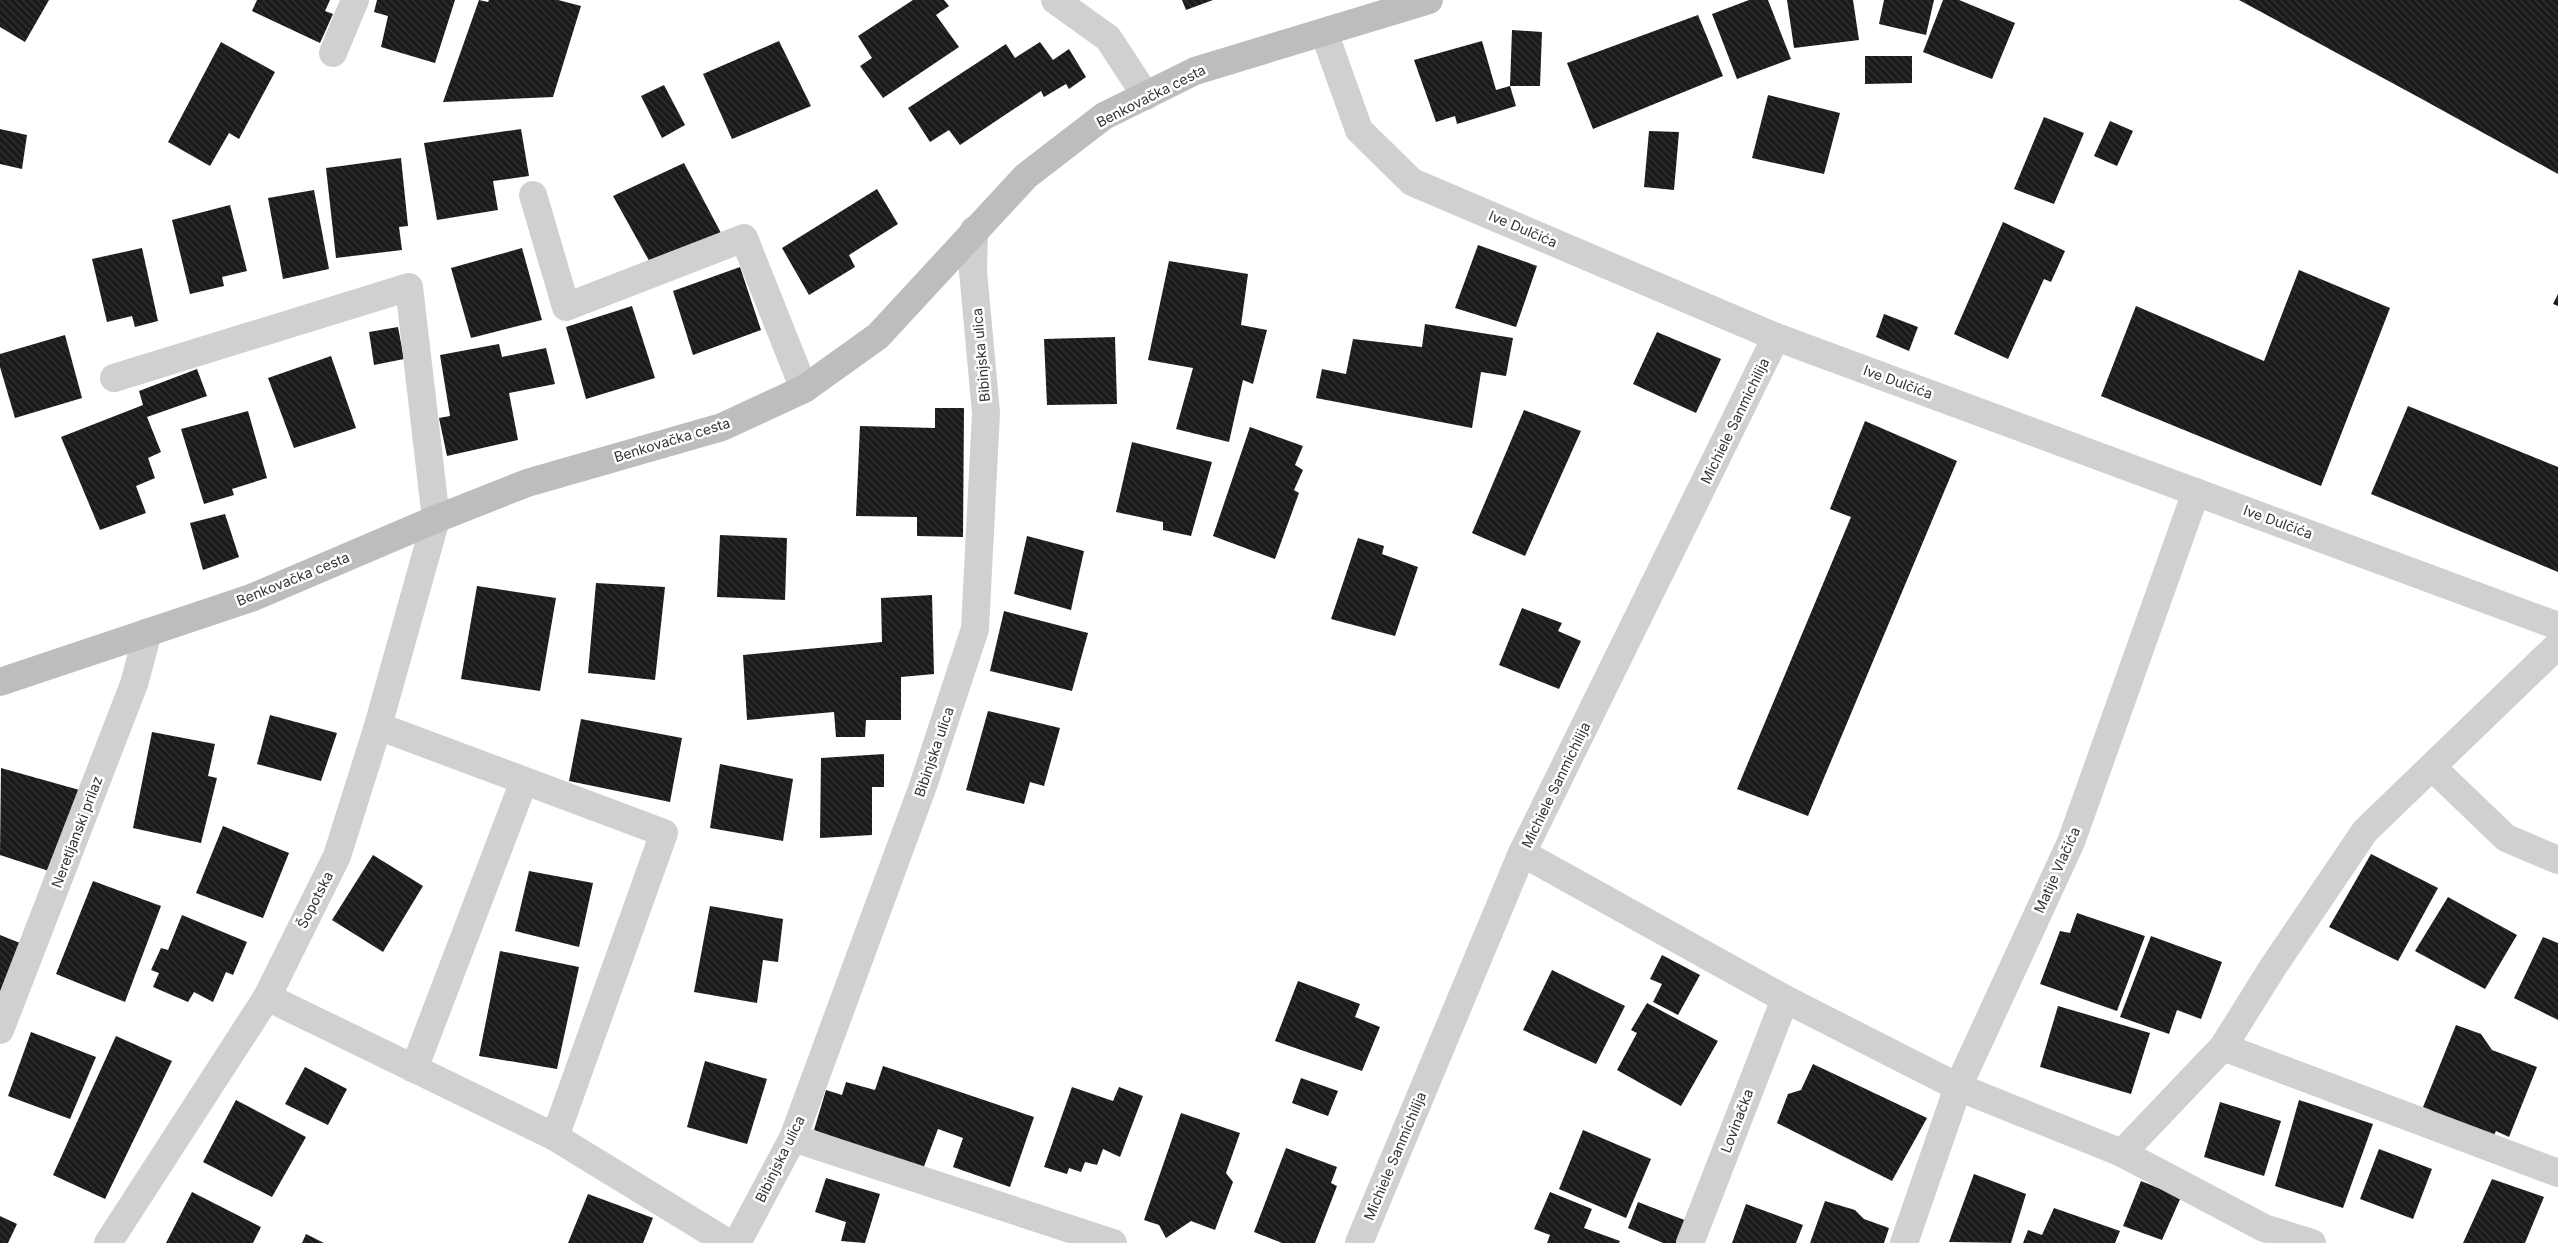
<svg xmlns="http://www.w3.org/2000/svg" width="2558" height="1243" viewBox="0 0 2558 1243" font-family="Inter,sans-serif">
	<defs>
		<pattern id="building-back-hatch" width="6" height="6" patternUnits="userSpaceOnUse" patternTransform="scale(1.25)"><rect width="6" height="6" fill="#1a1a1a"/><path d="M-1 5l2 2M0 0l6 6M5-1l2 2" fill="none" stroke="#333"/></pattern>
	</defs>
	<rect width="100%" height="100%" fill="#fff"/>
	<g fill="url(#building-back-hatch)">
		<polygon points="0,0 49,0 25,42 0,27"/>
		<polygon points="257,0 330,0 325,11 333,14 320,43 252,11"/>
		<polygon points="377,0 455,0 435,63 381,47 388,16 374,12"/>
		<polygon points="479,0 488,2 489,0 558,0 581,6 553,97 443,102"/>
		<polygon points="913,0 944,0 949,6 936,15 959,47 883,98 860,66 872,58 858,36"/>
		<polygon points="1182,0 1213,0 1186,10"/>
		<polygon points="1749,0 1768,0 1791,59 1737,79 1712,14"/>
		<polygon points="1787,0 1853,0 1859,40 1794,48"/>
		<polygon points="1884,0 1934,0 1926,35 1879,24"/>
		<polygon points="1943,0 1959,0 2015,23 1992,79 1923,52"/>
		<polygon points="2239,0 2558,0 2558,174 2420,98"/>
		<polygon points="1698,15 1723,76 1593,129 1567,63"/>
		<polygon points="1512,30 1542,32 1540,86 1510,86"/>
		<polygon points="779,41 811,106 732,139 703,74"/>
		<polygon points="1482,41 1496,90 1510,86 1516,106 1457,124 1455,116 1436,122 1414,60"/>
		<polygon points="221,42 275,72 239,139 229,133 210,166 168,142"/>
		<polygon points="1040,42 1053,60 1069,49 1086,77 1069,89 1066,84 1044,97 1041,91 960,145 949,130 930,142 908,108 1006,44 1015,58"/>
		<polygon points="1865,56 1912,56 1912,83 1865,84"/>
		<polygon points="664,85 685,125 662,138 641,96"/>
		<polygon points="1768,95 1840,113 1824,174 1752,158"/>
		<polygon points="2044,117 2084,133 2054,204 2014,189"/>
		<polygon points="2110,121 2133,131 2117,166 2094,156"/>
		<polygon points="0,129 27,135 22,169 0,164"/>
		<polygon points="521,129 529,176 493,181 498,210 437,220 424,143"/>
		<polygon points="1649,131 1679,132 1674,190 1644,187"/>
		<polygon points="401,158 408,226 399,227 402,250 336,258 326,168"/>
		<polygon points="684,163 721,233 652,266 613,196"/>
		<polygon points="877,189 898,224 849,255 855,267 809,295 782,248"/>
		<polygon points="314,190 329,269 283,279 268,198"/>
		<polygon points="230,205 247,271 222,277 224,286 190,294 172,220"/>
		<polygon points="2003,222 2065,251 2051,282 2044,279 2008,359 1954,334"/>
		<polygon points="1478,245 1537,266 1516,327 1455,308"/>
		<polygon points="142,248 158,321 135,327 132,316 107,322 92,259"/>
		<polygon points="522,248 542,320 471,338 451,268"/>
		<polygon points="1169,261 1248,274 1241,325 1267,330 1253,384 1243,380 1229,442 1176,429 1193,368 1148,360"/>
		<polygon points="740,267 761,330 693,355 673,291"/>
		<polygon points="2299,270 2390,308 2321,486 2101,396 2136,306 2264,361"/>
		<polygon points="2558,294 2558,306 2553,304"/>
		<polygon points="632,306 655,378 586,399 566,327"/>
		<polygon points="1884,314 1918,327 1909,351 1876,337"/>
		<polygon points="1425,324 1513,338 1506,376 1481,372 1472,428 1316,398 1322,369 1346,374 1353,339 1422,347"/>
		<polygon points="398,327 404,359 374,365 369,332"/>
		<polygon points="1657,332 1721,359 1696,413 1633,384"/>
		<polygon points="65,335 82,398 15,418 0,367 0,354"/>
		<polygon points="1115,337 1117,404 1047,405 1044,339"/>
		<polygon points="499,344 502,357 546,348 555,384 509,393 518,440 447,456 439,418 450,416 440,355"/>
		<polygon points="331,356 356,428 294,448 268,378"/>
		<polygon points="197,369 207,396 147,417 161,452 148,458 155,478 136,486 146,513 100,530 61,437 143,405 139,391"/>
		<polygon points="2408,406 2558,467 2558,572 2371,494"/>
		<polygon points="935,408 964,408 963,537 917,536 917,517 856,516 860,426 935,428"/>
		<polygon points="1524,410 1581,431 1525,556 1472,533"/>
		<polygon points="248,411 267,478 232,489 234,495 204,504 181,429"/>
		<polygon points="1865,421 1957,461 1808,816 1737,789 1851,517 1830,509"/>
		<polygon points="1250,427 1303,446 1295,465 1303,470 1294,490 1299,493 1275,559 1213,536"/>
		<polygon points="1132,442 1212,462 1191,536 1163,530 1163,522 1116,512"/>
		<polygon points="225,514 239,557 203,570 190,523"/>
		<polygon points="720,535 787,538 785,600 717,597"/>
		<polygon points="1027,536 1084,551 1071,610 1014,594"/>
		<polygon points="1358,538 1384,546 1382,554 1418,567 1395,636 1331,619"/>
		<polygon points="596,583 665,587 655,680 588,673"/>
		<polygon points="477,586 556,598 540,691 461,679"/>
		<polygon points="932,595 934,674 901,677 901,720 866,720 865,737 836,737 834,712 747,720 743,655 882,642 881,598"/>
		<polygon points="1522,608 1562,623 1558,631 1581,641 1559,689 1499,665"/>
		<polygon points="1004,611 1088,633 1072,691 990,671"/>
		<polygon points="988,711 1060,728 1044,786 1030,782 1024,804 966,790"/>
		<polygon points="270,715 337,733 321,781 257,764"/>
		<polygon points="581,719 682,738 670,802 569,781"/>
		<polygon points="152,732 215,744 208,776 217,778 201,843 133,828"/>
		<polygon points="884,754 884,787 872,787 872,835 820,838 821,758"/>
		<polygon points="720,764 793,779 783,841 710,828"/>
		<polygon points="1,768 83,791 55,873 0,855"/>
		<polygon points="223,826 289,853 263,918 196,893"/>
		<polygon points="2371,854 2438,888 2398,961 2329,927"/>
		<polygon points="373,855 423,886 383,952 332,920"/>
		<polygon points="529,871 593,883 579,947 515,931"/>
		<polygon points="93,881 161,906 125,1002 56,974"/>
		<polygon points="2448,897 2517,935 2485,989 2415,951"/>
		<polygon points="710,906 783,919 778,962 763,960 757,1003 694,992"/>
		<polygon points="2077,913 2145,936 2117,1011 2040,984 2060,931 2070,933"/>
		<polygon points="182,915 247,942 233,975 226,972 213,1002 194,992 188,1002 153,987 159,973 151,970 161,948 168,950"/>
		<polygon points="0,935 25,945 0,1008"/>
		<polygon points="2151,936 2222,962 2201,1019 2177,1010 2169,1034 2120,1017"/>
		<polygon points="2543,937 2558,943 2558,1020 2514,998"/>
		<polygon points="500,951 579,967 557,1069 479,1056"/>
		<polygon points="1662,955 1700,975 1678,1015 1653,1002 1662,984 1650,979"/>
		<polygon points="1552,970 1625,1006 1596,1064 1523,1030"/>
		<polygon points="1298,981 1360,1004 1355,1017 1380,1027 1362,1071 1275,1041"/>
		<polygon points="1647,1003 1718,1041 1681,1106 1617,1070 1637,1033 1631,1030"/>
		<polygon points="2058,1006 2150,1033 2131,1094 2040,1067"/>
		<polygon points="2456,1025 2481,1034 2492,1050 2537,1067 2509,1137 2496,1131 2493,1137 2423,1107"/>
		<polygon points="31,1032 96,1057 70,1119 8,1096"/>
		<polygon points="116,1036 172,1061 105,1199 53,1175"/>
		<polygon points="705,1061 767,1079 747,1144 687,1127"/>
		<polygon points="1813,1064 1927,1118 1892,1181 1777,1123 1788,1094 1801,1090"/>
		<polygon points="883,1066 1034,1117 1010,1187 953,1167 963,1138 938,1129 923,1169 814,1130 826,1090 842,1095 846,1082 875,1090"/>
		<polygon points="305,1067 347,1089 328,1125 285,1104"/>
		<polygon points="1301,1078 1338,1091 1328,1116 1292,1103"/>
		<polygon points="1072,1087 1113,1101 1119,1087 1143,1096 1120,1157 1103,1149 1097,1165 1085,1162 1081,1172 1069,1168 1067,1174 1044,1167"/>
		<polygon points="236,1100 306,1137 272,1197 203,1162"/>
		<polygon points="2299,1100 2373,1124 2343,1208 2275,1186"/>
		<polygon points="2220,1102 2281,1121 2264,1176 2204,1157"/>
		<polygon points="1181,1113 1240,1133 1226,1173 1233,1182 1215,1230 1191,1221 1166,1238 1159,1225 1144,1220"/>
		<polygon points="1583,1130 1651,1159 1626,1218 1559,1189"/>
		<polygon points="1286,1148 1337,1167 1331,1183 1337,1186 1315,1243 1282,1243 1254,1232"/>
		<polygon points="2379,1149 2432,1169 2413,1219 2360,1199"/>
		<polygon points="1974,1174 2026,1194 2011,1243 1949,1242"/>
		<polygon points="826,1178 880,1194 865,1243 841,1241 846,1222 815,1212"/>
		<polygon points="2492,1179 2544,1197 2525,1243 2463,1243"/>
		<polygon points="2141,1181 2181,1197 2162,1240 2123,1226"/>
		<polygon points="192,1192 261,1227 253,1243 166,1243"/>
		<polygon points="1550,1192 1592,1209 1584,1228 1620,1241 1619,1243 1547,1243 1550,1235 1534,1229"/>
		<polygon points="588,1194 653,1218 643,1243 568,1243"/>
		<polygon points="1825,1201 1855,1210 1864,1219 1889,1228 1884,1243 1810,1243"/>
		<polygon points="1638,1202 1687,1221 1678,1243 1663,1243 1628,1228"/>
		<polygon points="1746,1204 1803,1225 1796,1243 1732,1243"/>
		<polygon points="2054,1208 2120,1231 2115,1243 2023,1243 2028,1230 2042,1235"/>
		<polygon points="0,1216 17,1224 8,1243 0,1243"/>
		<polygon points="306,1234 324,1243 302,1243"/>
	</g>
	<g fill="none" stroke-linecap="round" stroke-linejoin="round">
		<g stroke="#d0d0d0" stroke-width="28">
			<polyline points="1055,0 1108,38 1146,96"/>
			<polyline points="1324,32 1359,130 1412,182 1776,337 2558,626"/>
			<polyline points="333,53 355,0"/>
			<polyline points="533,195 566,307 744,238 804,389"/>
			<polyline points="378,726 664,833 555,1137"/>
			<polyline points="2432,767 2506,838 2558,860"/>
			<polyline points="1522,853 1785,999 1958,1087 2122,1153 2264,1228 2312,1243"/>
			<polyline points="267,997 555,1137 728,1243"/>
			<polyline points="0,1030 134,684 148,632"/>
			<polyline points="2223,1047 2558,1173"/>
			<polyline points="414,1069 524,781"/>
			<polyline points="793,1138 1113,1243"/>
			<polyline points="2122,1153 2223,1047 2273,967 2365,831 2558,645"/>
			<polyline points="108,1243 267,997 337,856 378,726 436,519 409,287 114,378"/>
			<polyline points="737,1243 793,1138 923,786 975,629 986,413 973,271 974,230"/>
			<polyline points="1359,1243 1522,853 1776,337"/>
			<polyline points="1690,1243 1785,999"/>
			<polyline points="1904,1243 1958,1087 2071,842 2196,492"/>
		</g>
		<polyline stroke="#bdbdbd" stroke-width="28" points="0,682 251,598 436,519 527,483 722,427 804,389 878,336 1026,176 1104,116 1195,71 1429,0"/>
	</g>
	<g text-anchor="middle" stroke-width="5" stroke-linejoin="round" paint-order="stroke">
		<g font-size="14" fill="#333" stroke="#fff">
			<text transform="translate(1151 96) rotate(-27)" y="5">Benkovačka cesta</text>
			<text transform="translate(1523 229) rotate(23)" y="5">Ive Dulčića</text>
			<text transform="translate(981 355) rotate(-95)" y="5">Bibinjska ulica</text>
			<text transform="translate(1898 382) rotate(20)" y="5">Ive Dulčića</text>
			<text transform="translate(1735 421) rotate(-64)" y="5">Michiele Sanmichilija</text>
			<text transform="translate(672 440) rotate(-17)" y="5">Benkovačka cesta</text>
			<text transform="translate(2278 522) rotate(20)" y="5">Ive Dulčića</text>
			<text transform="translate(293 579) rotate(-22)" y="5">Benkovačka cesta</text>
			<text transform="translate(934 752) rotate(-71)" y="5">Bibinjska ulica</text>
			<text transform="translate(1556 785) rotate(-64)" y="5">Michiele Sanmichilija</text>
			<text transform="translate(77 832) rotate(-69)" y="5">Neretljanski prilaz</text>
			<text transform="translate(2057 870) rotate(-66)" y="5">Matije Vlačića</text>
			<text transform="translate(315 900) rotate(-63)" y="5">Šopotska</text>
			<text transform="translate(1737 1121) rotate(-69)" y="5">Lovinačka</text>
			<text transform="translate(1395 1156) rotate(-67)" y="5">Michiele Sanmichilija</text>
			<text transform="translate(780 1159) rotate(-64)" y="5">Bibinjska ulica</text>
		</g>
	</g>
</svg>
